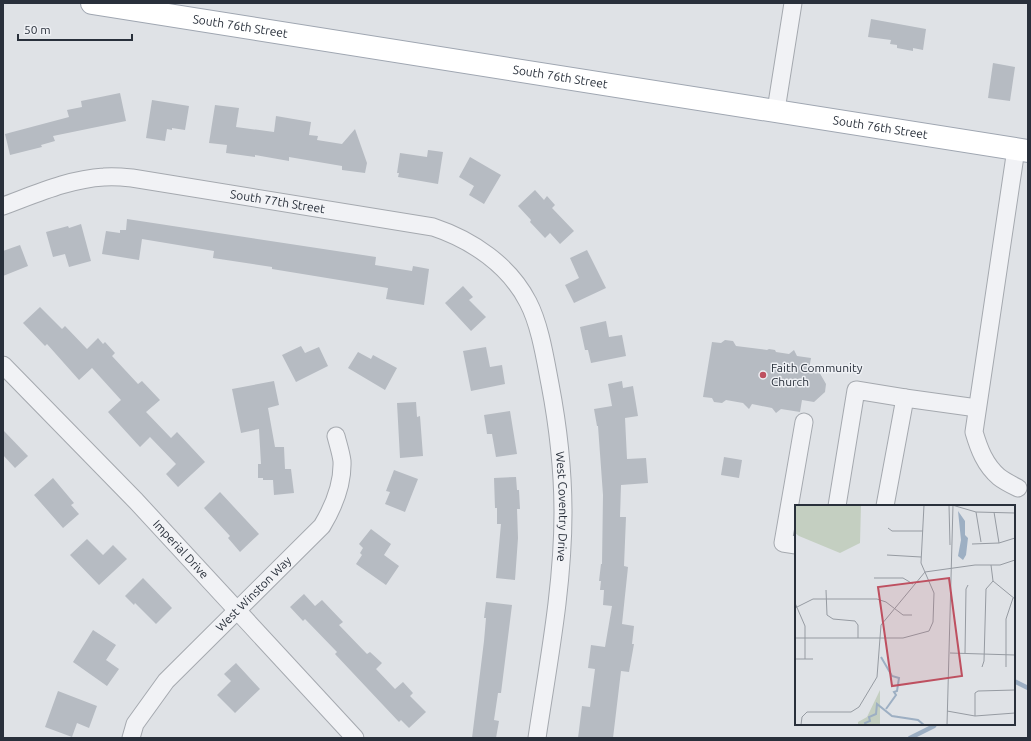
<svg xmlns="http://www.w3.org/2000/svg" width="1031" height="741" viewBox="0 0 1031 741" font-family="Ubuntu,sans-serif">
	<rect width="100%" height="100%" fill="#dfe2e6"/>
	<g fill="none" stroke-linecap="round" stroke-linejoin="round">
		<g stroke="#9dafc3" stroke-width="4.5">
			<polyline points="1014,681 1028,688"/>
			<polyline points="910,738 934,726 935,724"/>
		</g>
	</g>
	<g fill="#b6bbc2">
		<polygon points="871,19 926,29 923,50 913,48 913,51 897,48 897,45 890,44 891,40 868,37"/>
		<polygon points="993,63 1015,67 1010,101 988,98"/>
		<polygon points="120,93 126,121 53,136 55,141 41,145 42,147 10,155 5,134 69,117 67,110 82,107 81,101"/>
		<polygon points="152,100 189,106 185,130 172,128 172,130 167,129 165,141 146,138"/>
		<polygon points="215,105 239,108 236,127 274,132 276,116 311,122 309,135 318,136 317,140 342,144 355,129 367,163 365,173 342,170 342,166 289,157 289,161 255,155 255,157 226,153 227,145 209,143"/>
		<polygon points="428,150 443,152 438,184 398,177 399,173 397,173 400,153 427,157"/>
		<polygon points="470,157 501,175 484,204 469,195 474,186 459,177"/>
		<polygon points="535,190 544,200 547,196 555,205 552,208 574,231 560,244 550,233 545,238 530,222 531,220 518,206"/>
		<polygon points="127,219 376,257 375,265 412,271 413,266 429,269 424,305 386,299 388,288 272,269 272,267 213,258 214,251 142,239 139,260 102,254 106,231 120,233 120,230 126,230"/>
		<polygon points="81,224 91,261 69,267 65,254 53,257 46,232 68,226 69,228"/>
		<polygon points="20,245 28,266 3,276 3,251"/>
		<polygon points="587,250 606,288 574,303 565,285 579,278 570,258"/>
		<polygon points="463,286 473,297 469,300 486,317 471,331 445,303"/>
		<polygon points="40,307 62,329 65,326 87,349 98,338 103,344 105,342 115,353 112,356 138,384 142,381 160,400 146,412 171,438 177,432 205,462 178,487 166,474 176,464 150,437 140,447 108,412 121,400 92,368 79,380 47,344 45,346 23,323"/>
		<polygon points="606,321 609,337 622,335 626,356 591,363 588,350 585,350 580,327"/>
		<polygon points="725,340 733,341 736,346 767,350 769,349 775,350 776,352 789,354 794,350 797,356 811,358 809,369 818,370 826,384 825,392 814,402 802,400 800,412 781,409 776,413 772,408 752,404 749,409 743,403 726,400 722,403 714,402 712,398 703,397 712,342 721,343"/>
		<polygon points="301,346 305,353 319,347 328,366 296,382 282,355"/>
		<polygon points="486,347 490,367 502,365 505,384 471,391 463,351"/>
		<polygon points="358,352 371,359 373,355 397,368 385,390 348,368"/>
		<polygon points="274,381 279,405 268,408 275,447 284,447 285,469 291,469 294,493 274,495 273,480 263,480 263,478 258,478 258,464 261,464 259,429 241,433 232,389"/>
		<polygon points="622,381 623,388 633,386 638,416 625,418 627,459 646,458 648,483 621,485 620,517 626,517 624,566 628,567 622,624 634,626 632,644 634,644 629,672 621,671 613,738 578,738 582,706 590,707 595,669 588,668 591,645 605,647 612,606 603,605 604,590 600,590 601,581 599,581 601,564 602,564 603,495 598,426 597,426 594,409 612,406 608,384"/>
		<polygon points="416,402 417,417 420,416 423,456 400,458 397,403"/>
		<polygon points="510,411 517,454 496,457 492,434 487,434 484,415"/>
		<polygon points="3,430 28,456 15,468 3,455"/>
		<polygon points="724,457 742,460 739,478 721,475"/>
		<polygon points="394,470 418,479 405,512 385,504 390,492 386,491"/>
		<polygon points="516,477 517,490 519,490 520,509 517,509 518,538 515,580 496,578 501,524 497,524 497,508 495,508 494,478"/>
		<polygon points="53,478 74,503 71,505 79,514 63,528 34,495"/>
		<polygon points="220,492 259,534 240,552 228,538 230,536 204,508"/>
		<polygon points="371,529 391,544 384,555 399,566 386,585 356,564 362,555 360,553 363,548 359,544"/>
		<polygon points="87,539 103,555 113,545 127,559 99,585 70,555"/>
		<polygon points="143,578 172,608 156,624 135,603 134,605 125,596"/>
		<polygon points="304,594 315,606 322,600 343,622 339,625 367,654 370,652 382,663 376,669 395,689 403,682 413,693 410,696 426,712 409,728 401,720 399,722 335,654 337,652 305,619 303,621 290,607"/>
		<polygon points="486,602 512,605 501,693 498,693 494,720 499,721 496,738 472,738 484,641 486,618 484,618"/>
		<polygon points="93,630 116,645 106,660 119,669 107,686 73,662"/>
		<polygon points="236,663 260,689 235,713 217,695 231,681 224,674"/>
		<polygon points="58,691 97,706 89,728 77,723 72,737 45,727"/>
	</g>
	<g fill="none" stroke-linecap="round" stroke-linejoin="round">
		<defs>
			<g id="minor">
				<polyline points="776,110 793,3"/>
				<path d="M1016 149 974 432C979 449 985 465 999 477 1004 481 1012 485 1018 488"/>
				<path id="s1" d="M3 206C36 194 69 179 104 177 113 176 123 177 132 178L433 227C472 240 509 265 528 302 540 325 545 358 550 384 558 426 563 470 563 513 563 588 548 664 537 738"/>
				<path id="s2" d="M3 365 136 501 355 738"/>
				<polyline points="837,506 856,390 905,398"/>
				<polyline points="885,506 905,398 977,408"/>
				<polyline points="796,545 783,543 804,422"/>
				<path id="s3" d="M131 738 135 724 166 681 322 526C334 506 343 485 342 461 341 453 338 444 336 436"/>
			</g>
			<g id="major">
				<path id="s4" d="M92 3 1028 151"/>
			</g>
		</defs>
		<use href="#minor" stroke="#a5a9af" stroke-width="19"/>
		<use href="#major" stroke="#9fa6b1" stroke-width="24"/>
		<use href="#minor" stroke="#f1f2f5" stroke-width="17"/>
		<use href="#major" stroke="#fff" stroke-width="22"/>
	</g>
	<circle fill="#be5060" stroke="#eef0f4" stroke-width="1.5" cx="763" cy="375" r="4"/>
	<g text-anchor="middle" stroke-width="3" stroke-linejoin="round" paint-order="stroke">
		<g font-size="12" fill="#29303b" stroke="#eef0f4">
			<text dy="4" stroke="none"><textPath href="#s4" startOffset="150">South 76th Street</textPath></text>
			<text dy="4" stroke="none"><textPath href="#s4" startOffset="474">South 76th Street</textPath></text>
			<text dy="4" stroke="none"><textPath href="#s4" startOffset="798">South 76th Street</textPath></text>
			<text dy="4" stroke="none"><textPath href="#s1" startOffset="281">South 77th Street</textPath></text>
			<text dy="4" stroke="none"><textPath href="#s1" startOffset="771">West Coventry Drive</textPath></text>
			<text dy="4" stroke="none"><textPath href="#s2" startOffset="256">Imperial Drive</textPath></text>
			<text dy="4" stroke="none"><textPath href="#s3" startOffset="191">West Winston Way</textPath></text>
		</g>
		<g font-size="12" fill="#29303b" stroke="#eef0f4" text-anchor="start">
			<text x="771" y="372">Faith Community<tspan x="771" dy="14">Church</tspan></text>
		</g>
	</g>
	<g transform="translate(795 505)">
		<rect width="220" height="220" fill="#dfe2e6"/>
		<path d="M0 0H66L65 38 45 48 4 31 0 28ZM85 185V220H63V217L72 212Z" fill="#c4cfc1"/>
		<path d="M15 0H36L27 9H21L15 5Z" fill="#c4cfc1"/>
		<path d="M163 6 170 16V30L173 33 171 50 168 55 163 51 166 35Z" fill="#9dafc3"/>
		<path fill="none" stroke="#9dafc3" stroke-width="2" d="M86 152 97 171 104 173 102 186 99 187 101 190 91 204M71 220 70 218 75 216 74 212 81 209 82 199 97 211 123 215 129 220"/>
		<path fill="none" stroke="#969ba2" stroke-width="1" d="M154 0 155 40M157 0 181 7 220 8M181 7 186 37M199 7 204 38M93 23 97 26H128M177 39 204 38 220 33M92 50 126 52M196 60 198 76 220 94M79 73H108L118 79M31 85 32 110 38 114 60 116 63 120V133M0 98 10 121V154M0 103 18 94H82L91 97 108 110H117M0 133H108L134 126 138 117 139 88 126 58 129 0M155 148 220 150M170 148 171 84 173 80M0 154H18M187 162 189 156 191 84 198 76M211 162V114L218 93M152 206 180 211 220 208M180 211V188L183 186 220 185M6 220 7 212 12 207H56L64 202 82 172 86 120 130 67 180 60H205L220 55M152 220 158 0"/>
		<path fill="#be5060" fill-opacity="0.15" stroke="#be5060" stroke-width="2" d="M154 73 167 171 97 181 83 82Z"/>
		<rect width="220" height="220" fill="none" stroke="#29303b" stroke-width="2"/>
	</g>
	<rect width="1031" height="741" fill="none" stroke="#29303b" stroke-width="8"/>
	<path d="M18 34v6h114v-6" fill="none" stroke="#29303b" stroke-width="2"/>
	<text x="24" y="34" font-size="12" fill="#29303b" stroke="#eef0f4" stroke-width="3" paint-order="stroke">50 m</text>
</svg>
